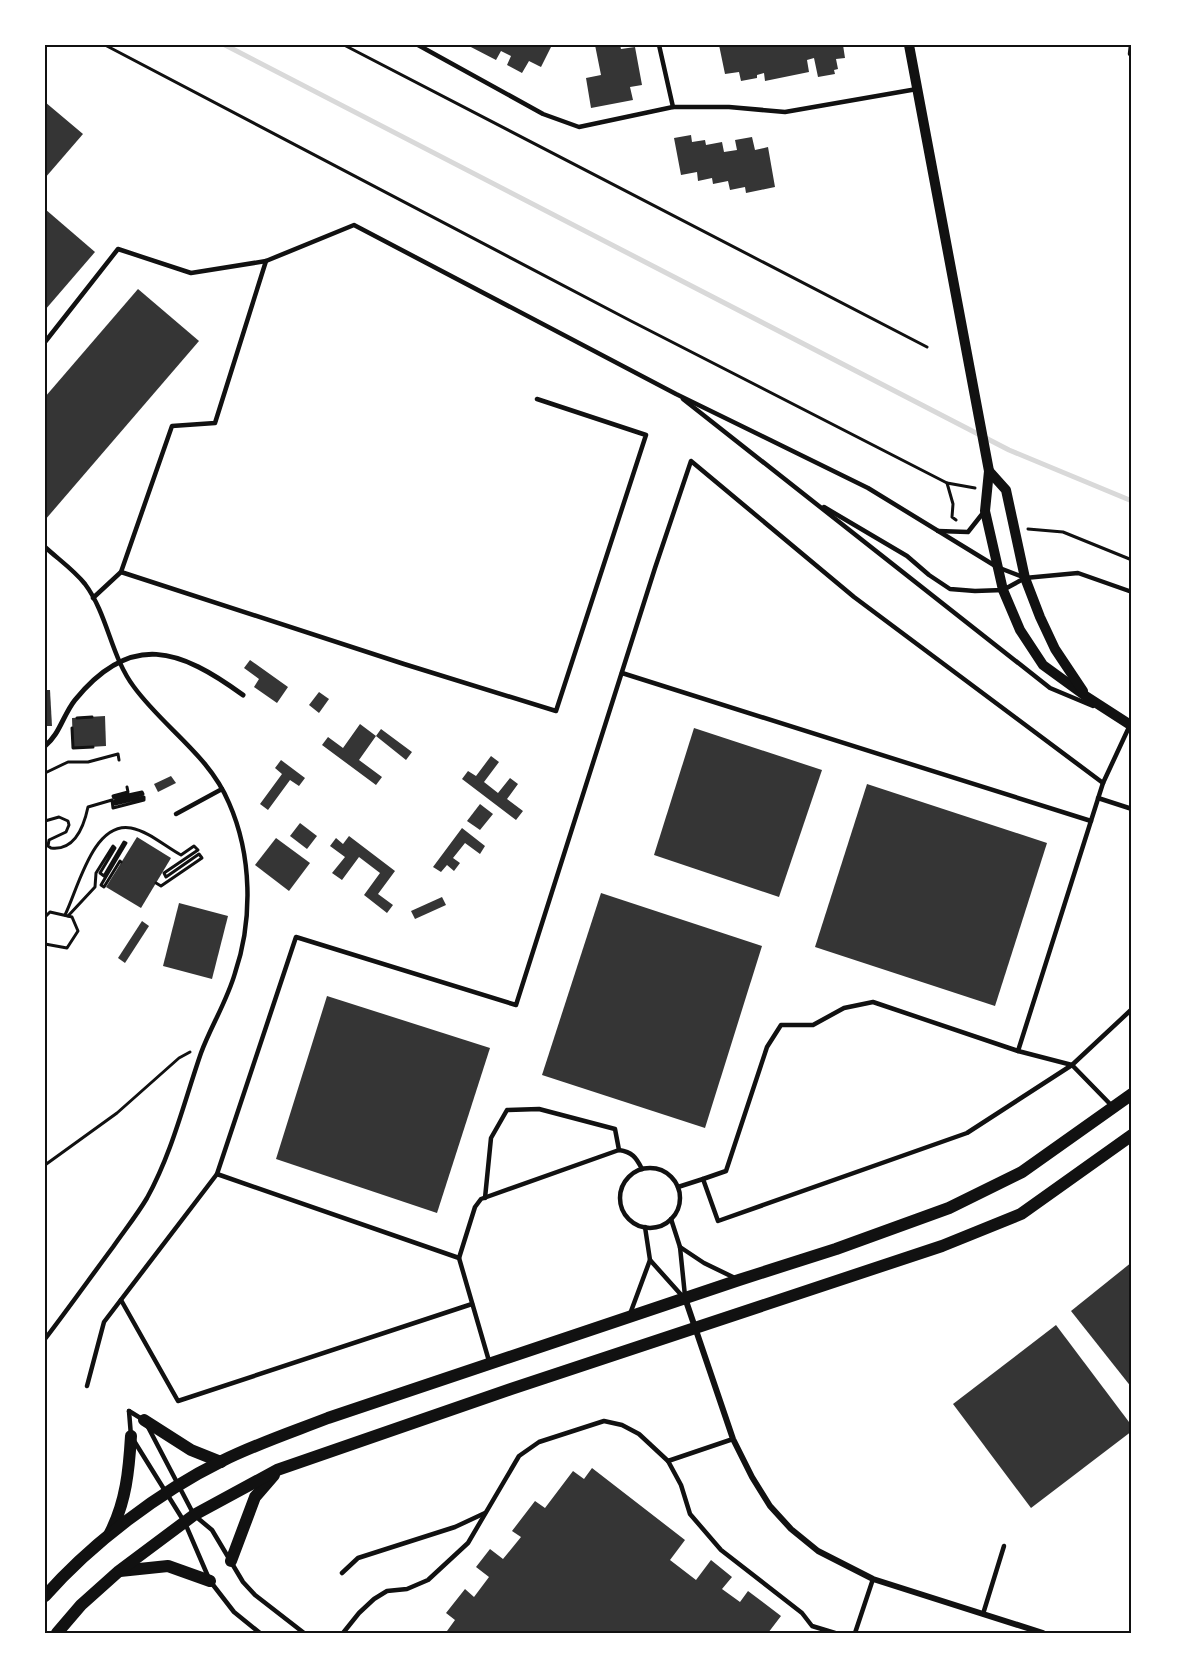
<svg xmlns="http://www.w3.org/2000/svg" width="1177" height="1678" viewBox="0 0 1177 1678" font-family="Ubuntu,sans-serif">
	<rect width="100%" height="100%" fill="#fff"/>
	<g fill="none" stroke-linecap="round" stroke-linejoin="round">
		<polyline stroke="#d9d9d9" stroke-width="5" points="225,45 1009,450 1132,501"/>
	</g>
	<g fill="#353535">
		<polygon points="467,45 552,45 541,67 529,61 522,73 507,65 511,56 501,51 496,60"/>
		<polygon points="595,45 620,45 621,49 635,47 642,85 630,87 633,100 591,108 586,78 601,75"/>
		<polygon points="719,45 843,45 845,58 836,59 838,69 834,70 835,74 818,77 814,58 807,60 809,72 765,81 764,73 757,75 757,78 741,81 739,72 725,74"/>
		<polygon points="45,102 83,134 45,178"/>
		<polygon points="691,135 692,142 705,140 706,145 722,142 724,152 737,150 735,140 752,137 755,150 768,147 775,187 746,193 745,187 730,190 728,181 713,184 712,178 698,181 697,172 681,175 674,138"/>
		<polygon points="45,209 95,252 45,310"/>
		<polygon points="138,289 199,341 45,520 45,397"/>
		<polygon points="250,660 288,687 277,703 254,687 259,679 244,668"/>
		<polygon points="45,690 50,690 52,726 45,726"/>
		<polygon points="319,692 329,699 319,713 309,705"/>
		<polygon points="105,716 106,746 73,748 72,718"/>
		<polygon points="360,724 376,736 381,729 412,752 406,760 376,736 359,760 382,777 376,785 322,745 328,737 343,748"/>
		<polygon points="694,728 822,770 779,897 654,855"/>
		<polygon points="491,756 499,762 484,782 498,793 510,778 518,784 507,799 523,811 516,820 462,779 468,771 476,776"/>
		<polygon points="281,760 305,778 299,786 290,780 268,810 260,804 282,774 275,768"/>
		<polygon points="171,776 176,783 158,792 154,784"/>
		<polygon points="867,784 1047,843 995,1006 815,947"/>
		<polygon points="480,804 493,814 480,830 467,821"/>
		<polygon points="300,823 317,836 307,849 290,836"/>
		<polygon points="462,828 485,846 480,854 465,843 453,858 460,863 454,871 447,865 441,872 433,867"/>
		<polygon points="349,836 395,871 378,894 393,905 387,913 364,895 380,873 359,857 342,880 332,873 345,857 330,846 336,838 343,844"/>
		<polygon points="137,837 171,858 141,908 106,887"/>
		<polygon points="276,838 310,863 289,891 255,865"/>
		<polygon points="601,893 762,946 705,1128 542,1075"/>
		<polygon points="442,897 446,905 415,919 411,911"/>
		<polygon points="179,903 228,916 212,979 163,966"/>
		<polygon points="142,921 149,926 125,963 118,958"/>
		<polygon points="327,996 490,1048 437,1213 276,1159"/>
		<polygon points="1132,1262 1132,1388 1071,1311"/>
		<polygon points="1056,1325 1132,1426 1132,1431 1031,1508 953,1404"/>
		<polygon points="592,1468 685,1540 670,1560 696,1580 711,1560 732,1577 722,1589 740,1602 748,1591 781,1616 768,1633 450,1633 447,1631 455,1620 446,1613 465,1589 474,1597 489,1577 476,1567 490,1549 503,1559 521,1537 512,1531 535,1501 545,1508 573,1471 584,1479"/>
	</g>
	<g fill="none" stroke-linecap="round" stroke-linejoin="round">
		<g stroke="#111" stroke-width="3">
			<polyline points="105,45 631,321 947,483 953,504 952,517 956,520"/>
			<polyline points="344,45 927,347"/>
			<polyline points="947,483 975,488"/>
			<polyline points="1028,529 1063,532 1132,560"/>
			<polyline points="77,718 92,717"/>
			<polyline points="72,728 73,748 93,747"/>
			<polyline points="45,773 68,762 88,762 118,754 119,760"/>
			<path d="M45 821 59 817 68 821 69 825 66 832 49 840 48 846 51 848C75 851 84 826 88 807L112 800 113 808 144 800V797L115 804V801L143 794 142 792 114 798 113 796 128 792 127 787"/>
			<path d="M65 915C78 889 93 821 131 828 148 831 166 847 181 855L194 846 198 850 164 873 166 877 199 854 202 858 161 886 156 883"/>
			<polyline points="68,916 95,887 96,873 113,846 115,848 100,873 104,876 124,842 126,843 101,885 104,887 120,861 121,862"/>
			<polyline points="45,917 50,912 72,917 78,931 67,948 45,944"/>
			<polyline points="45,1165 117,1113 179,1058 190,1052"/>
		</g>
		<g stroke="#111" stroke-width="4.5">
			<polyline points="418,45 543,114 579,127 673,107 729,107 785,112 917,89"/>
			<polyline points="659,45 673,107"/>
			<polyline points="1131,45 1130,54 1132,55"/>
			<polyline points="45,342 118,249 191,273 266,261 354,225 676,394 868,488 997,567 1023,577"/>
			<polyline points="683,399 1050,688 1093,706"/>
			<polyline points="824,507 907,556 929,575 950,589 975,591 1003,590 1025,578 1078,573 1132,592"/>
			<polyline points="938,531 968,532 983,513"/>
			<path d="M45 547C58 559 74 570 85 584 108 615 111 657 134 687 164 728 209 755 229 803 252 855 253 920 235 973 227 1001 211 1026 201 1053 184 1102 172 1153 147 1198 137 1215 124 1231 113 1247 90 1278 68 1309 45 1339"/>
			<polyline points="121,572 404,664 556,711 646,435 537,399"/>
			<polyline points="93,598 121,572 172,426 215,423 266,261"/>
			<polyline points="622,673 1091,821"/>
			<polyline points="1098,798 1132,809"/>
			<polyline points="176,814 222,789"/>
			<polyline points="1018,1051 1103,783 1130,725"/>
			<circle cx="650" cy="1198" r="30"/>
			<polyline points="217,1174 459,1258 489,1361"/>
			<polyline points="703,1179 726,1171 767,1047 781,1025 813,1025 844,1008 873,1002 1018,1051 1072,1065 1112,1106"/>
			<polyline points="678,1187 703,1179 718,1221 967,1133 1072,1065 1132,1009"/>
			<polyline points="485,1198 491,1138 507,1110 539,1109 615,1129 619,1150"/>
			<polyline points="671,1219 680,1247 685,1296"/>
			<polyline points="645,1227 650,1260 684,1298"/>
			<polyline points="680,1247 704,1263 737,1279"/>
			<path d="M459 1258 475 1207 481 1199 619 1150C632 1152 636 1157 642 1169"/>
			<polyline points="121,1300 178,1401 472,1304"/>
			<polyline points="630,1314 650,1260"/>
			<polyline points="87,1386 104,1322 217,1174 296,937 516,1005 655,568 691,461 854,597 1103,783"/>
			<polyline points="129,1411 142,1419"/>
			<polyline points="129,1411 131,1436 185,1523 210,1581 234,1612 260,1633"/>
			<polyline points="147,1425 194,1515 212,1530 243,1582 255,1595 304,1633"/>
			<polyline points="668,1461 733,1439"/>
			<polyline points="342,1573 358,1558 455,1527 485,1513"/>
			<polyline points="983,1614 1004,1546"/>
			<polyline points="343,1633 359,1613 374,1599 387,1591 407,1589 428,1580 468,1543 519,1456 539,1442 604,1421 622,1425 639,1434 668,1461 681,1485 690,1514 721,1550 802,1613 812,1626 835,1633"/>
			<polyline points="855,1633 873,1579"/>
		</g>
		<path stroke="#111" stroke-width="5" d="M45 746C60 734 63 715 75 700 131 631 180 649 243 695"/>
		<polyline stroke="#111" stroke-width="6" points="685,1298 733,1439 752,1477 770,1506 791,1529 818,1551 873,1579 1043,1633"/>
		<g stroke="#111" stroke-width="10">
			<polyline points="909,45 989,471 985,511 1003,590 1020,630 1043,665 1087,697 1132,726"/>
			<polyline points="989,471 1006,490 1025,578 1040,617 1055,649 1083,691"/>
		</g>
		<g stroke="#111" stroke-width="12">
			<polyline points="144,1420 191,1450 221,1462"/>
			<path d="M110 1533C126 1502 129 1470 131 1436"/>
			<polyline points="231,1561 255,1497 274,1475"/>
			<polyline points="120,1571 168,1566 210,1581"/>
			<path d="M45 1596C92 1543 159 1492 222 1461 256 1444 292 1432 328 1418L739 1280 836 1249 949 1208 1022 1172 1132 1094"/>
			<polyline points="57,1633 81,1605 119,1571 194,1515 277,1470 511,1389 942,1246 1021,1214 1132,1135"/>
		</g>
	</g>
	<rect width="1177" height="1678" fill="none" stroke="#ffffff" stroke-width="93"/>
	<rect x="46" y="46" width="1084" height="1586" fill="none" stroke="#111" stroke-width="2"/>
</svg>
